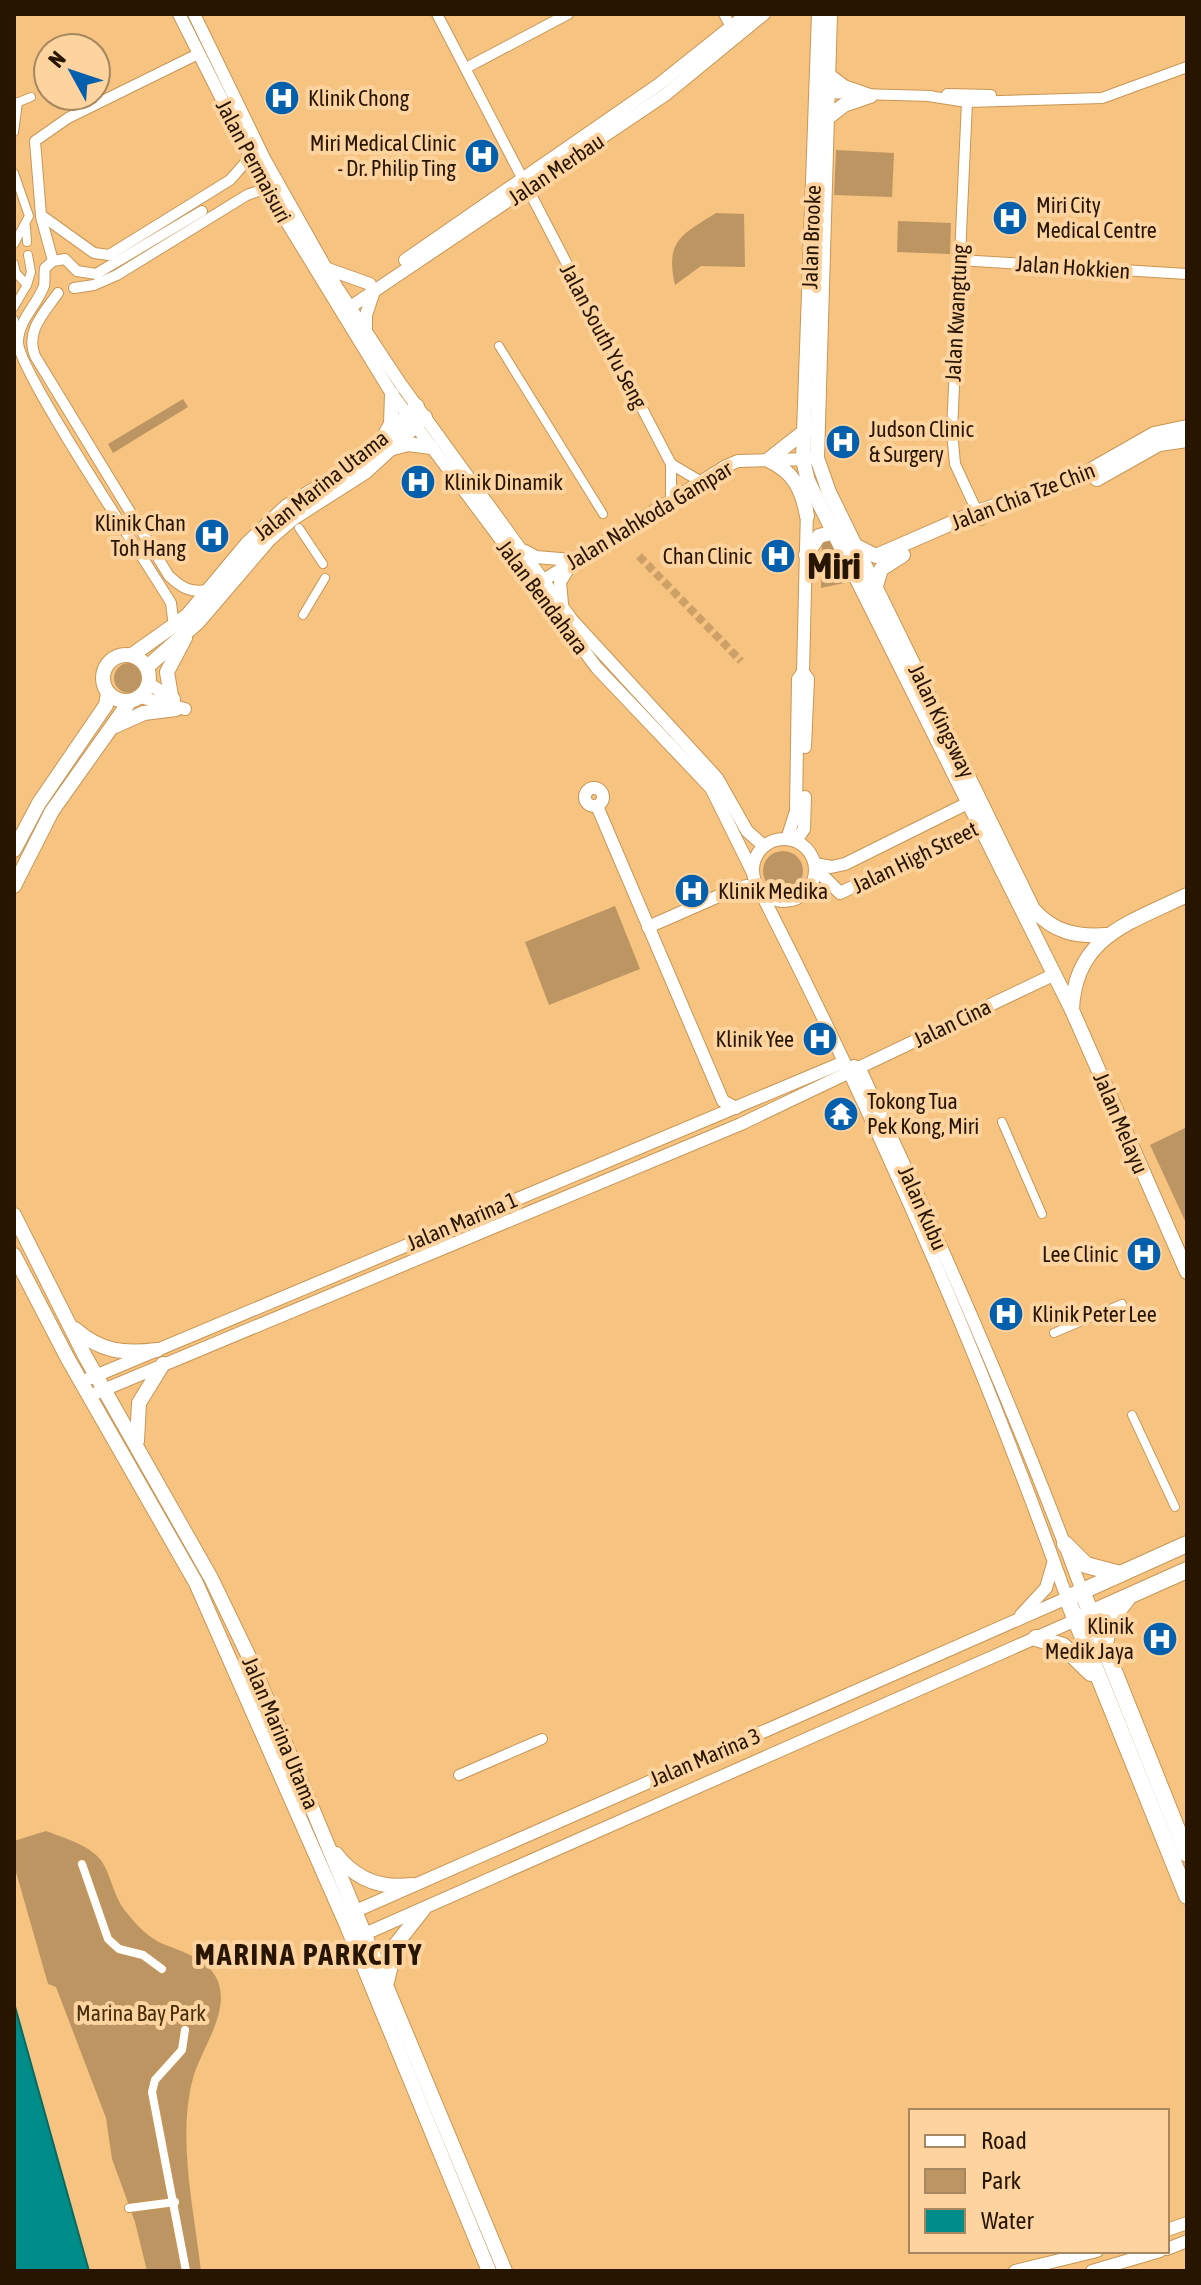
<svg xmlns="http://www.w3.org/2000/svg" width="1201" height="2285" viewBox="0 0 1201 2285" font-family="'Asap Condensed',sans-serif">
	<rect width="100%" height="100%" fill="#f7c381"/>
	<g fill="#bd9562">
		<polygon points="836,150 894,153 892,197 834,195"/>
		<path d="M716 213 744 214 745 267 701 266 675 285C665 241 681 235 716 213Z"/>
		<polygon points="898,221 951,223 950,254 897,252"/>
		<polygon points="183,399 188,407 113,453 108,444"/>
		<polygon points="830,538 848,571 849,582 821,588 822,542"/>
		<circle cx="129" cy="678" r="15"/>
		<circle cx="783" cy="871" r="20"/>
		<polygon points="615,906 640,969 549,1005 525,942"/>
		<polygon points="1187,1127 1187,1225 1150,1145"/>
		<path d="M46 1831C64 1838 87 1844 100 1859 111 1873 113 1897 127 1913 136 1925 149 1938 163 1944 180 1951 199 1956 211 1970 238 2002 202 2046 193 2078 177 2139 194 2209 201 2271H147L135 2222 112 2159 106 2118 56 1987 48 1984 14 1865V1841Z"/>
	</g>
	<polygon fill="#008d8a" stroke="#0c6961" stroke-width="2" points="14,2003 87,2264 89,2271 14,2271"/>
	<g fill="none" stroke-linecap="round" stroke-linejoin="round">
		<polyline stroke="#cda067" stroke-width="8" stroke-dasharray="8 4" stroke-linecap="butt" points="639,556 741,661"/>
		<defs>
			<g id="pedestrian">
				<polyline points="14,104 31,97"/>
				<polyline points="14,132 18,102"/>
				<polyline points="14,173 29,216 14,244"/>
				<polyline points="26,227 27,242"/>
				<polyline points="14,264 16,273 27,285 14,307"/>
				<polyline points="27,285 31,272 28,255"/>
				<polyline points="14,320 14,322"/>
				<polyline points="499,346 603,514"/>
				<polyline points="299,528 323,564"/>
				<polyline points="303,615 325,578"/>
				<polyline points="1002,1122 1042,1214"/>
				<polyline points="1054,1333 1122,1304"/>
				<polyline points="1132,1415 1175,1507"/>
				<polyline points="82,1864 108,1939 119,1949 143,1955 162,1969"/>
				<polyline points="185,2030 182,2050 155,2080 152,2092 186,2271"/>
				<polyline points="129,2208 175,2202"/>
			</g>
			<g id="minor">
				<polyline points="437,14 671,464 671,498"/>
				<polyline points="724,14 731,27"/>
				<polyline points="198,54 68,118 35,141 41,215 94,253 109,255 230,180 245,163 248,153"/>
				<polyline points="466,68 568,14"/>
				<polyline points="823,93 931,96"/>
				<polyline points="947,94 991,95"/>
				<polyline points="928,96 967,102 1102,98 1187,67"/>
				<polyline points="967,102 952,431 955,464 981,520"/>
				<polyline points="41,217 53,261"/>
				<polyline points="959,260 1187,274"/>
				<polyline points="74,288 94,285 117,275 247,195 258,191 269,193"/>
				<path d="M58 293C44 313 25 331 35 356L169 576C182 588 190 593 208 590"/>
				<polyline points="671,464 698,480"/>
				<path d="M174 627 171 603C148 564 18 371 18 342 18 321 37 305 44 286 45 281 44 274 45 268L53 261 65 259 77 271 96 274 202 211"/>
				<polyline points="459,1775 542,1739"/>
			</g>
			<g id="tertiary">
				<polyline points="179,14 269,193 392,394 597,668 711,788 753,873"/>
				<polyline points="194,14 265,160 336,286 400,383 572,620 717,778 747,831 764,846"/>
				<polyline points="405,260 658,85 747,14"/>
				<polyline points="325,268 370,284"/>
				<polyline points="343,312 665,95 764,14"/>
				<polyline points="366,334 366,315 374,291"/>
				<polyline points="525,551 536,557 572,560"/>
				<polyline points="539,583 726,466 738,461 810,459"/>
				<polyline points="562,604 560,582 570,566"/>
				<polyline points="803,672 808,679 805,747"/>
				<polyline points="149,684 174,699"/>
				<polyline points="140,697 185,709"/>
				<circle cx="594" cy="797" r="9"/>
				<polyline points="597,806 723,1101 736,1108"/>
				<circle cx="784" cy="870" r="31"/>
				<polyline points="787,839 796,811 798,679 803,672 807,509"/>
				<polyline points="796,841 804,829 805,797"/>
				<polyline points="815,864 831,867 845,864 976,799"/>
				<polyline points="815,868 840,893 986,823"/>
				<path d="M854 1066 860 1069C940 1240 1017 1414 1082 1591"/>
				<polyline points="81,1382 844,1062"/>
				<polyline points="89,1396 741,1124 1053,975"/>
				<polyline points="1021,1615 1046,1588 1053,1564"/>
				<path d="M349 1914 1067 1598C981 1356 877 1120 760 891L747 886 737 888 648 927"/>
				<polyline points="358,1937 1076,1620"/>
				<polyline points="1167,2230 1187,2223"/>
				<polyline points="1167,2249 1187,2241"/>
				<polyline points="1015,2271 1097,2251"/>
				<polyline points="1092,2271 1160,2251"/>
			</g>
			<g id="secondary">
				<polyline points="819,14 803,460 808,481 1072,1010 1187,1272"/>
				<path d="M830 14 817 458 829 492 1033 909C1053 932 1076 937 1106 935"/>
				<polyline points="828,75 844,87 870,96"/>
				<polyline points="826,119 844,105 870,96"/>
				<path d="M805 431 768 460C794 472 802 489 807 516"/>
				<polyline points="386,433 391,424 392,394"/>
				<polyline points="393,448 408,444 431,447"/>
				<polyline points="1097,479 1159,444 1187,440"/>
				<polyline points="858,547 876,556 977,512 1075,479 1154,434 1187,427"/>
				<polyline points="806,555 819,536 835,532"/>
				<polyline points="876,586 881,569 903,555"/>
				<circle cx="126" cy="678" r="23"/>
				<polyline points="132,655 187,616 248,543 286,507 357,463 417,406"/>
				<polyline points="147,667 198,622 269,539 293,518 365,472 425,417"/>
				<polyline points="171,696 167,672 185,638"/>
				<polyline points="115,726 144,713 176,709"/>
				<polyline points="14,850 39,803 106,705 108,693"/>
				<polyline points="14,886 52,811 130,701"/>
				<path d="M1072 1010C1075 936 1130 923 1187 895"/>
				<polyline points="14,1215 85,1356 211,1578 250,1659 505,2271"/>
				<polyline points="14,1255 68,1359 196,1583 347,1926 489,2271"/>
				<path d="M75 1329C101 1352 124 1354 157 1350"/>
				<polyline points="137,1441 139,1403 163,1364"/>
				<path d="M336 1854C355 1879 381 1889 412 1885"/>
				<polyline points="387,1982 396,1944 423,1910"/>
			</g>
			<g id="primary">
				<polyline points="1065,1544 1086,1565 1120,1574"/>
				<polyline points="1187,1544 1067,1598 1187,1896"/>
				<polyline points="1082,1591 1187,1854"/>
				<polyline points="1084,1616 1187,1570"/>
				<polyline points="1036,1638 1063,1646 1091,1673"/>
				<polyline points="1105,1645 1109,1622 1127,1599"/>
			</g>
		</defs>
		<use href="#pedestrian" stroke="#c89654" stroke-width="10"/>
		<use href="#minor" stroke="#c89654" stroke-width="12"/>
		<use href="#tertiary" stroke="#c89654" stroke-width="14"/>
		<use href="#secondary" stroke="#c89654" stroke-width="16"/>
		<use href="#primary" stroke="#c89654" stroke-width="18"/>
		<use href="#pedestrian" stroke="#fff" stroke-width="8"/>
		<use href="#minor" stroke="#fff" stroke-width="10"/>
		<use href="#tertiary" stroke="#fff" stroke-width="12"/>
		<use href="#secondary" stroke="#fff" stroke-width="14"/>
		<use href="#primary" stroke="#fff" stroke-width="16"/>
	</g>
	<defs>
		<symbol id="hospital-disc" viewBox="-11 -11 22 22"><circle r="9.5" fill="#045fac" stroke="#fdd39f"/><path d="M-5-5h3v3.5h4V-5h3V5h-3V1.5h-4V5h-3Z" fill="#fff"/></symbol>
		<symbol id="temple-disc" viewBox="-11 -11 22 22"><circle r="9.5" fill="#045fac" stroke="#fdd39f"/><path d="M0-6L5-2H3V0L6.5 2.5H4V6H1.5V3h-3V6H-4V2.5H-6.5L-3 0V-2H-5Z" fill="#fff"/></symbol>
	</defs>
	<g fill-rule="evenodd">
		<use href="#hospital-disc" x="262" y="78" width="40" height="40"/>
		<use href="#hospital-disc" x="462" y="136" width="40" height="40"/>
		<use href="#hospital-disc" x="990" y="198" width="40" height="40"/>
		<use href="#hospital-disc" x="823" y="422" width="40" height="40"/>
		<use href="#hospital-disc" x="398" y="462" width="40" height="40"/>
		<use href="#hospital-disc" x="192" y="516" width="40" height="40"/>
		<use href="#hospital-disc" x="758" y="536" width="40" height="40"/>
		<use href="#hospital-disc" x="672" y="871" width="40" height="40"/>
		<use href="#hospital-disc" x="800" y="1019" width="40" height="40"/>
		<use href="#temple-disc" x="821" y="1094" width="40" height="40"/>
		<use href="#hospital-disc" x="1124" y="1234" width="40" height="40"/>
		<use href="#hospital-disc" x="986" y="1294" width="40" height="40"/>
		<use href="#hospital-disc" x="1140" y="1619" width="40" height="40"/>
	</g>
	<g text-anchor="middle" stroke-width="8" stroke-linejoin="round" paint-order="stroke">
		<g font-size="22" fill="#271500" stroke="#fdd39f" text-anchor="start">
			<text x="308" y="106">Klinik Chong</text>
			<text x="456" y="151" text-anchor="end">Miri Medical Clinic<tspan x="456" dy="25">- Dr. Philip Ting</tspan></text>
			<text x="1036" y="213">Miri City<tspan x="1036" dy="25">Medical Centre</tspan></text>
			<text x="869" y="437">Judson Clinic<tspan x="869" dy="25">&amp; Surgery</tspan></text>
			<text x="444" y="490">Klinik Dinamik</text>
			<text x="186" y="531" text-anchor="end">Klinik Chan<tspan x="186" dy="25">Toh Hang</tspan></text>
			<text x="752" y="564" text-anchor="end">Chan Clinic</text>
			<text x="718" y="899">Klinik Medika</text>
			<text x="794" y="1047" text-anchor="end">Klinik Yee</text>
			<text x="867" y="1109">Tokong Tua<tspan x="867" dy="25">Pek Kong, Miri</tspan></text>
			<text x="1118" y="1262" text-anchor="end">Lee Clinic</text>
			<text x="1032" y="1322">Klinik Peter Lee</text>
			<text x="1134" y="1634" text-anchor="end">Klinik<tspan x="1134" dy="25">Medik Jaya</tspan></text>
		</g>
		<g font-size="22" fill="#271500" stroke="#fdd39f">
			<text transform="translate(254 161) rotate(62)" y="8">Jalan Permaisuri</text>
			<text transform="translate(556 169) rotate(-34)" y="8">Jalan Merbau</text>
			<text transform="translate(811 237) rotate(-88)" y="8">Jalan Brooke</text>
			<text transform="translate(1073 267) rotate(4)" y="8">Jalan Hokkien</text>
			<text transform="translate(956 313) rotate(-87)" y="8">Jalan Kwangtung</text>
			<text transform="translate(604 336) rotate(62)" y="8">Jalan South Yu Seng</text>
			<text transform="translate(321 485) rotate(-38)" y="8">Jalan Marina Utama</text>
			<text transform="translate(1023 496) rotate(-21)" y="8">Jalan Chia Tze Chin</text>
			<text transform="translate(649 515) rotate(-31)" y="8">Jalan Nahkoda Gampar</text>
			<text transform="translate(543 597) rotate(53)" y="8">Jalan Bendahara</text>
			<text transform="translate(942 721) rotate(64)" y="8">Jalan Kingsway</text>
			<text transform="translate(915 857) rotate(-26)" y="8">Jalan High Street</text>
			<text transform="translate(952 1023) rotate(-26)" y="8">Jalan Cina</text>
			<text transform="translate(1121 1123) rotate(67)" y="8">Jalan Melayu</text>
			<text transform="translate(923 1208) rotate(66)" y="8">Jalan Kubu</text>
			<text transform="translate(462 1221) rotate(-23)" y="8">Jalan Marina 1</text>
			<text transform="translate(281 1733) rotate(67)" y="8">Jalan Marina Utama</text>
			<text transform="translate(705 1757) rotate(-23)" y="8">Jalan Marina 3</text>
		</g>
		<g font-size="22" fill="#472e09" stroke="#fdd39f">
			<text x="141" y="2021">Marina Bay Park</text>
		</g>
		<g font-size="30" font-weight="bold" letter-spacing="2" fill="#271500" stroke="#fdd39f">
			<text x="309" y="1965">MARINA PARKCITY</text>
		</g>
		<g font-size="38" font-weight="bold" fill="#271500" stroke="#fdd39f">
			<text x="834" y="579">Miri</text>
		</g>
	</g>
	<rect width="1201" height="2285" fill="none" stroke="#271500" stroke-width="32"/>
	<rect x="909" y="2109" width="260" height="144" fill="#fdd39f" stroke="#a7875f" stroke-width="2"/>
	<rect x="925" y="2135" width="40" height="12" fill="#ffffff" stroke="#a7875f" stroke-width="2"/>
	<text x="981" y="2149" font-size="24" fill="#271500">Road</text>
	<rect x="925" y="2169" width="40" height="24" fill="#bd9562" stroke="#a7875f" stroke-width="2"/>
	<text x="981" y="2189" font-size="24" fill="#271500">Park</text>
	<rect x="925" y="2209" width="40" height="24" fill="#008d8a" stroke="#a7875f" stroke-width="2"/>
	<text x="981" y="2229" font-size="24" fill="#271500">Water</text>
	<g transform="translate(72 72) rotate(310)"><circle r="38" fill="#fdd39f" stroke="#a7875f" stroke-width="2"/>
	<path d="M0-6L14 30L0 20L-14 30Z" fill="#045fac"/>
	<text y="-12" font-size="22" font-weight="bold" text-anchor="middle" fill="#271500">N</text>
	</g>
</svg>
